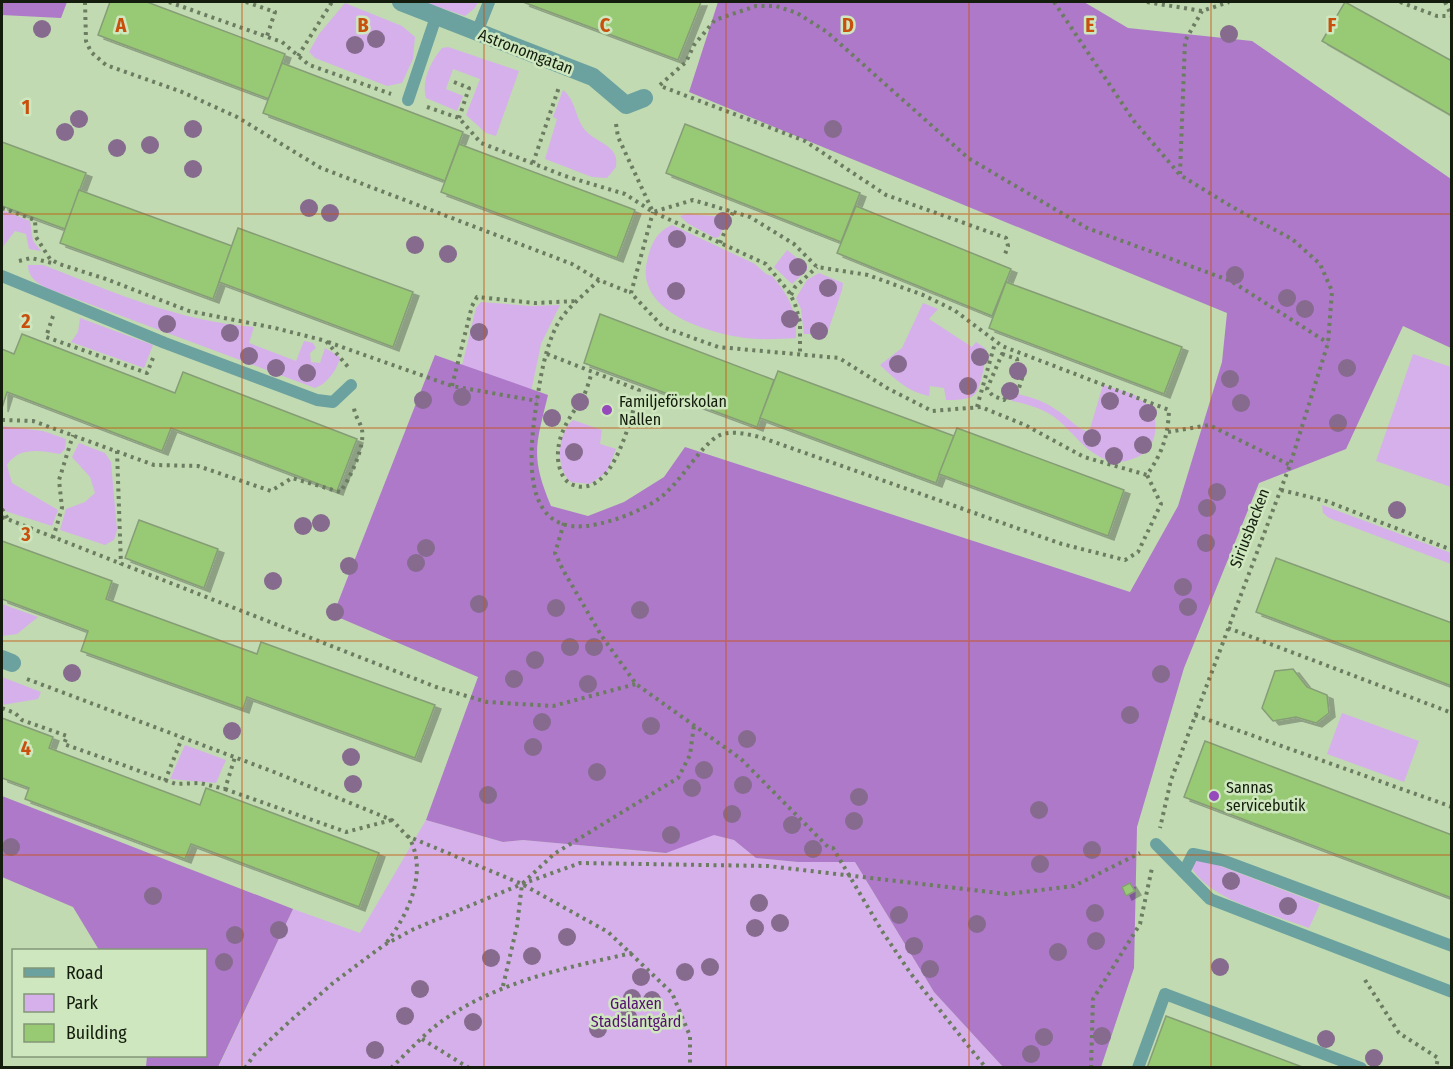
<svg xmlns="http://www.w3.org/2000/svg" width="1453" height="1069" viewBox="0 0 1453 1069" font-family="'Fira Sans Condensed',sans-serif">
	<defs>
		<filter id="shadow"><feDropShadow dx="6" dy="4" stdDeviation="0" flood-color="#0004"/></filter>
	</defs>
	<rect width="100%" height="100%" fill="#c1dab2"/>
	<g fill="#d6b0eb">
		<polygon points="424,2 478,2 475,8 465,16"/>
		<polygon points="345,3 402,26 415,37 413,59 402,83 387,86 315,58 309,52 319,34"/>
		<path d="M448 47 519 71 496 136 486 133 466 115 480 79 453 69 446 89 463 96 457 111 426 98C421 81 431 61 442 48Z"/>
		<path d="M563 90C576 100 575 118 585 130 597 144 620 145 616 167L607 178 592 177 545 159 557 119 553 117Z"/>
		<polygon points="2,210 30,221 33,241 41,251 29,249 26,234 15,231 2,248"/>
		<polygon points="687,214 728,217 719,237 715,238 687,223 680,216"/>
		<path d="M672 225 755 264 766 274 772 276C789 295 797 312 796 338 780 339 762 340 745 338 707 333 635 311 647 261 651 244 656 232 672 225Z"/>
		<polygon points="787,250 807,266 807,270 792,284 774,267"/>
		<path d="M28 265H43C114 292 177 321 254 327L249 343 296 361 304 341 313 343 316 348 310 353 311 362 320 363 325 348 340 357C338 369 327 384 315 388L49 289C38 284 28 278 28 265Z"/>
		<polygon points="819,273 843,283 842,290 827,334 804,334 801,309 796,298 807,280"/>
		<polygon points="481,302 531,306 560,305 541,344 531,392 458,382 476,308"/>
		<path d="M923 303 938 309 929 319 972 347 976 342 986 349C986 359 981 389 974 395 969 400 954 400 946 400L944 388 930 386 929 396C908 392 895 379 880 365L902 348Z"/>
		<polygon points="80,318 153,345 144,368 71,342 78,332"/>
		<polygon points="1413,354 1451,367 1451,487 1376,461"/>
		<path d="M1103 385 1133 394 1152 408C1157 423 1158 438 1146 451 1142 456 1133 459 1126 461 1095 466 1078 437 1058 420 1047 410 1027 404 1012 401L1011 397 1013 393C1032 397 1045 401 1061 413 1071 420 1077 429 1089 432Z"/>
		<path d="M573 420 602 430 600 444 616 449 607 472 590 484 571 482C555 469 557 433 573 420Z"/>
		<path d="M2 426 43 431 66 439 65 449 60 454C42 451 19 446 7 465L12 483 58 510 52 526 5 511 2 506Z"/>
		<polygon points="79,443 105,453 111,462 117,530 114,540 105,545 60,530 66,509 85,502 95,493 90,477 72,457"/>
		<polygon points="1322,505 1451,553 1451,564 1329,518 1323,513"/>
		<polygon points="2,604 38,617 17,634 2,636"/>
		<polygon points="2,677 41,692 38,699 2,705"/>
		<polygon points="1342,713 1419,741 1404,782 1327,754"/>
		<polygon points="185,745 226,760 216,783 170,779"/>
		<polygon points="426,820 503,842 523,840 665,853 714,834 734,840 757,858 798,862 855,862 934,992 1003,1067 218,1068 293,909 360,933"/>
		<path d="M1191 858 1210 862 1320 904 1309 928C1271 913 1213 903 1190 866Z"/>
	</g>
	<g fill="#ad79c8">
		<polygon points="2,2 67,2 61,18 2,15"/>
		<path d="M718 2H1084L1128 28 1252 41 1451 179V348L1403 326 1346 449 1259 483 1184 668 1137 827 1134 968 1101 1067H1003L934 992 855 862H798L756 858 734 840 714 835 666 853 523 840 503 842 426 820 478 677 333 615 435 355 548 395C536 445 530 456 551 506L588 516 624 502 664 477 685 447 1130 592 1178 506 1222 362 1227 313 689 92Z"/>
		<polygon points="2,796 293,909 218,1067 146,1067 147,1056 206,1056 206,950 99,950 73,907 2,877"/>
	</g>
	<g fill="#98ca74" stroke="#869d77" stroke-width="1.5" filter="url(#shadow)">
		<polygon points="110,2 147,2 285,54 269,99 98,35"/>
		<polygon points="523,2 701,2 678,60"/>
		<polygon points="1345,2 1452,61 1452,116 1322,41"/>
		<polygon points="282,63 463,132 445,181 263,113"/>
		<polygon points="685,124 860,193 841,242 666,173"/>
		<polygon points="2,142 86,173 65,229 2,206"/>
		<polygon points="459,144 635,210 617,258 441,192"/>
		<polygon points="79,190 232,246 213,299 60,243"/>
		<polygon points="856,206 1011,269 992,316 837,253"/>
		<polygon points="238,228 413,292 393,347 219,282"/>
		<polygon points="1006,282 1182,347 1164,394 989,328"/>
		<polygon points="600,314 774,380 757,427 584,363"/>
		<polygon points="22,334 175,393 183,372 357,439 337,491 171,428 162,451 7,392 2,408 2,349 14,354"/>
		<polygon points="778,371 954,436 936,483 760,418"/>
		<polygon points="957,428 1124,490 1108,536 939,474"/>
		<polygon points="139,520 218,549 204,588 125,558"/>
		<polygon points="2,541 112,581 106,599 257,654 261,642 435,705 415,758 247,697 243,709 81,651 88,631 2,599"/>
		<polygon points="1276,558 1452,623 1452,686 1256,612"/>
		<polygon points="1293,669 1307,687 1327,695 1329,713 1316,723 1296,717 1273,721 1262,708 1275,671"/>
		<polygon points="2,718 53,737 49,748 200,805 206,788 379,853 359,907 191,844 185,859 25,799 29,788 2,778"/>
		<polygon points="1205,741 1452,835 1452,898 1184,797"/>
		<polygon points="1130,883 1135,891 1126,896 1122,887"/>
		<polygon points="1166,1016 1305,1068 1147,1068"/>
	</g>
	<g fill="none" stroke-linecap="round" stroke-linejoin="round">
		<g stroke="#6b7c61" stroke-width="4" stroke-dasharray="3 4.5" stroke-linecap="butt">
			<polyline points="85,2 86,41 91,52 106,65 182,92 237,117 321,168 572,264 599,280 631,293"/>
			<polyline points="169,2 282,42 309,65 391,94"/>
			<polyline points="246,2 275,12 267,36"/>
			<polyline points="1054,2 1134,121 1180,175 1234,208 1292,239 1320,264 1332,291 1328,343 1290,465 1171,780 1160,828"/>
			<polyline points="1147,2 1202,11 1229,2"/>
			<polyline points="1400,2 1437,16 1451,16"/>
			<polyline points="1445,2 1452,17"/>
			<polyline points="298,56 332,2"/>
			<polyline points="454,82 469,88 459,118"/>
			<polyline points="660,85 686,62 694,45 715,20 756,6 776,6 797,13 827,32 968,158 1087,228 1231,281 1328,343"/>
			<polyline points="663,87 805,141 886,195 1006,238 1008,246 1004,257"/>
			<polyline points="427,107 459,118 481,143 565,176 625,194 653,212 766,264 789,292 795,304 800,322 800,354"/>
			<path d="M616 124 618 137 653 212 693 200 750 217 794 244 817 267 868 275 923 295 954 310 1002 346 1169 410C1168 437 1162 453 1147 475L1084 457 1025 425 981 407 932 411 887 388 839 358 718 347 663 327 631 293 653 212"/>
			<polyline points="533,163 559,87"/>
			<polyline points="1180,174 1185,41 1202,11"/>
			<polyline points="2,208 35,220 36,237 50,259 59,264 106,279 189,311 275,328 326,341 349,368"/>
			<polyline points="720,243 733,212"/>
			<polyline points="19,261 31,258 52,263"/>
			<path d="M599 280C585 294 564 310 556 327 544 352 540 380 536 407 529 455 520 542 598 524 617 520 640 511 657 500 681 483 693 455 716 437 729 429 746 434 760 437L1062 544 1125 560 1138 552 1161 504 1147 475"/>
			<polyline points="791,295 795,287 817,267"/>
			<polyline points="53,316 46,337 147,373 153,358"/>
			<polyline points="328,342 452,386 537,401"/>
			<path d="M547 354 639 390C631 416 613 503 571 484 561 479 557 463 558 452 559 432 570 417 580 402 586 394 589 381 592 372"/>
			<polygon points="1002,354 1017,359 1018,367 1024,372 1019,388 1009,390 1004,400 993,396 987,389"/>
			<polyline points="452,386 472,306 477,297 535,303 577,301"/>
			<polyline points="977,407 995,343"/>
			<path d="M2 420 33 421 154 465 198 466 271 491 292 478 340 492C350 479 365 447 362 430 361 423 355 417 354 408"/>
			<polyline points="1168,432 1209,425 1290,465"/>
			<polyline points="117,451 121,565"/>
			<polyline points="1281,490 1326,501 1452,550"/>
			<polyline points="2,509 9,521"/>
			<polyline points="2,517 436,687 487,702 553,706 636,684"/>
			<polyline points="564,523 555,553 563,570 601,635 636,684 741,759 828,847 833,848 882,931 911,974 986,1068"/>
			<polyline points="53,538 62,508 59,480 73,435"/>
			<polyline points="1228,628 1452,713"/>
			<polyline points="27,679 274,772 392,820 407,836 522,884 608,932 672,993 690,1036 690,1068"/>
			<polyline points="2,708 15,713 22,720 67,736 64,744 176,784 200,783 225,789 235,757"/>
			<polyline points="1195,715 1452,807"/>
			<polyline points="165,781 182,738"/>
			<polyline points="225,789 346,832 392,820"/>
			<path d="M387 942C409 913 429 870 408 836"/>
			<polyline points="1365,980 1399,1033 1438,1058 1436,1068"/>
			<polyline points="503,986 517,926 522,884 554,854 678,778 690,755 694,725"/>
			<polyline points="422,1039 469,1068"/>
			<polyline points="245,1068 254,1055 289,1022 333,983 384,945 414,929 522,884 580,863 768,866 1007,894 1074,886 1140,853"/>
			<path d="M391 1068C408 1052 424 1034 442 1021 499 981 565 968 632 953"/>
			<polyline points="1091,1068 1093,999 1140,924 1152,868"/>
		</g>
		<g stroke="#6ba19f" stroke-width="12">
			<polyline points="477,32 489,2"/>
			<polyline points="408,100 436,17"/>
			<polyline points="2,276 165,343 317,400 333,402 351,385"/>
			<polyline points="1156,844 1210,899 1452,992"/>
			<polyline points="1184,872 1193,854 1222,860 1452,946"/>
			<polyline points="1138,1068 1165,994 1361,1068"/>
		</g>
		<g stroke="#6ba19f" stroke-width="18">
			<polyline points="401,2 593,77 626,105 644,98"/>
			<polyline points="2,659 12,663"/>
		</g>
	</g>
	<g fill="#866b8f">
		<circle cx="42" cy="29" r="9"/>
		<circle cx="1229" cy="34" r="9"/>
		<circle cx="376" cy="39" r="9"/>
		<circle cx="355" cy="45" r="9"/>
		<circle cx="79" cy="119" r="9"/>
		<circle cx="193" cy="129" r="9"/>
		<circle cx="833" cy="129" r="9"/>
		<circle cx="65" cy="132" r="9"/>
		<circle cx="150" cy="145" r="9"/>
		<circle cx="117" cy="148" r="9"/>
		<circle cx="193" cy="169" r="9"/>
		<circle cx="309" cy="208" r="9"/>
		<circle cx="330" cy="213" r="9"/>
		<circle cx="723" cy="221" r="9"/>
		<circle cx="677" cy="239" r="9"/>
		<circle cx="415" cy="245" r="9"/>
		<circle cx="448" cy="254" r="9"/>
		<circle cx="798" cy="267" r="9"/>
		<circle cx="1235" cy="275" r="9"/>
		<circle cx="828" cy="288" r="9"/>
		<circle cx="676" cy="291" r="9"/>
		<circle cx="1287" cy="298" r="9"/>
		<circle cx="1305" cy="309" r="9"/>
		<circle cx="790" cy="319" r="9"/>
		<circle cx="167" cy="324" r="9"/>
		<circle cx="819" cy="331" r="9"/>
		<circle cx="479" cy="332" r="9"/>
		<circle cx="230" cy="333" r="9"/>
		<circle cx="249" cy="356" r="9"/>
		<circle cx="980" cy="357" r="9"/>
		<circle cx="898" cy="364" r="9"/>
		<circle cx="276" cy="368" r="9"/>
		<circle cx="1347" cy="368" r="9"/>
		<circle cx="1018" cy="371" r="9"/>
		<circle cx="307" cy="373" r="9"/>
		<circle cx="1230" cy="379" r="9"/>
		<circle cx="968" cy="386" r="9"/>
		<circle cx="1010" cy="391" r="9"/>
		<circle cx="462" cy="397" r="9"/>
		<circle cx="423" cy="400" r="9"/>
		<circle cx="1110" cy="401" r="9"/>
		<circle cx="580" cy="402" r="9"/>
		<circle cx="1241" cy="403" r="9"/>
		<circle cx="1148" cy="413" r="9"/>
		<circle cx="552" cy="418" r="9"/>
		<circle cx="1338" cy="423" r="9"/>
		<circle cx="1092" cy="438" r="9"/>
		<circle cx="1143" cy="445" r="9"/>
		<circle cx="574" cy="452" r="9"/>
		<circle cx="1114" cy="456" r="9"/>
		<circle cx="1217" cy="492" r="9"/>
		<circle cx="1207" cy="508" r="9"/>
		<circle cx="1397" cy="510" r="9"/>
		<circle cx="321" cy="523" r="9"/>
		<circle cx="303" cy="526" r="9"/>
		<circle cx="1206" cy="543" r="9"/>
		<circle cx="426" cy="548" r="9"/>
		<circle cx="416" cy="563" r="9"/>
		<circle cx="349" cy="566" r="9"/>
		<circle cx="273" cy="581" r="9"/>
		<circle cx="1183" cy="587" r="9"/>
		<circle cx="479" cy="604" r="9"/>
		<circle cx="1188" cy="607" r="9"/>
		<circle cx="556" cy="608" r="9"/>
		<circle cx="640" cy="610" r="9"/>
		<circle cx="335" cy="612" r="9"/>
		<circle cx="570" cy="647" r="9"/>
		<circle cx="594" cy="647" r="9"/>
		<circle cx="535" cy="660" r="9"/>
		<circle cx="72" cy="673" r="9"/>
		<circle cx="1161" cy="674" r="9"/>
		<circle cx="514" cy="679" r="9"/>
		<circle cx="588" cy="684" r="9"/>
		<circle cx="1130" cy="715" r="9"/>
		<circle cx="542" cy="722" r="9"/>
		<circle cx="651" cy="726" r="9"/>
		<circle cx="232" cy="731" r="9"/>
		<circle cx="747" cy="739" r="9"/>
		<circle cx="533" cy="747" r="9"/>
		<circle cx="351" cy="757" r="9"/>
		<circle cx="704" cy="770" r="9"/>
		<circle cx="597" cy="772" r="9"/>
		<circle cx="353" cy="784" r="9"/>
		<circle cx="743" cy="785" r="9"/>
		<circle cx="692" cy="788" r="9"/>
		<circle cx="488" cy="795" r="9"/>
		<circle cx="859" cy="797" r="9"/>
		<circle cx="1039" cy="810" r="9"/>
		<circle cx="732" cy="814" r="9"/>
		<circle cx="854" cy="821" r="9"/>
		<circle cx="792" cy="825" r="9"/>
		<circle cx="671" cy="835" r="9"/>
		<circle cx="11" cy="847" r="9"/>
		<circle cx="813" cy="849" r="9"/>
		<circle cx="1092" cy="850" r="9"/>
		<circle cx="1040" cy="864" r="9"/>
		<circle cx="1231" cy="881" r="9"/>
		<circle cx="153" cy="896" r="9"/>
		<circle cx="759" cy="903" r="9"/>
		<circle cx="1288" cy="906" r="9"/>
		<circle cx="1095" cy="913" r="9"/>
		<circle cx="899" cy="915" r="9"/>
		<circle cx="780" cy="923" r="9"/>
		<circle cx="977" cy="924" r="9"/>
		<circle cx="755" cy="928" r="9"/>
		<circle cx="279" cy="930" r="9"/>
		<circle cx="235" cy="935" r="9"/>
		<circle cx="567" cy="937" r="9"/>
		<circle cx="1096" cy="941" r="9"/>
		<circle cx="914" cy="946" r="9"/>
		<circle cx="1058" cy="952" r="9"/>
		<circle cx="532" cy="956" r="9"/>
		<circle cx="491" cy="958" r="9"/>
		<circle cx="224" cy="962" r="9"/>
		<circle cx="710" cy="967" r="9"/>
		<circle cx="1220" cy="967" r="9"/>
		<circle cx="930" cy="969" r="9"/>
		<circle cx="685" cy="972" r="9"/>
		<circle cx="641" cy="977" r="9"/>
		<circle cx="420" cy="989" r="9"/>
		<circle cx="632" cy="998" r="9"/>
		<circle cx="652" cy="1000" r="9"/>
		<circle cx="405" cy="1016" r="9"/>
		<circle cx="628" cy="1017" r="9"/>
		<circle cx="473" cy="1022" r="9"/>
		<circle cx="598" cy="1029" r="9"/>
		<circle cx="1102" cy="1036" r="9"/>
		<circle cx="1044" cy="1037" r="9"/>
		<circle cx="1326" cy="1039" r="9"/>
		<circle cx="375" cy="1050" r="9"/>
		<circle cx="1031" cy="1054" r="9"/>
		<circle cx="1374" cy="1058" r="9"/>
	</g>
	<path fill="none" stroke="#c8500c" stroke-width="1.5" stroke-opacity="0.55" d="M242 2V1068M484 2V1068M726 2V1068M969 2V1068M1211 2V1068M2 214H1452M2 428H1452M2 641H1452M2 855H1452"/>
	<g fill="#9649bb" stroke="#cee7be" stroke-width="2">
		<circle cx="607" cy="410" r="6"/>
		<circle cx="1214" cy="796" r="6"/>
	</g>
	<g text-anchor="middle" stroke-width="5" stroke-linejoin="round" paint-order="stroke">
		<g font-size="16" fill="#131c0d" stroke="#cee7be">
			<text transform="translate(526 51) rotate(21)" y="6">Astronomgatan</text>
			<text transform="translate(1249 528) rotate(-69)" y="6">Siriusbacken</text>
		</g>
		<g font-size="16" fill="#131c0d" stroke="#cee7be" text-anchor="start">
			<text x="619" y="407">Familjeförskolan<tspan x="619" dy="18">Nallen</tspan></text>
			<text x="1226" y="793">Sannas<tspan x="1226" dy="18">servicebutik</tspan></text>
		</g>
		<g font-size="16" fill="#561072" stroke="#cee7be">
			<text x="636" y="1009">Galaxen<tspan x="636" dy="18">Stadslantgård</tspan></text>
		</g>
	</g>
	<g font-size="20" text-anchor="middle" font-weight="bold" fill="#c8500c" stroke="#cee7be" stroke-width="5" stroke-linejoin="round" paint-order="stroke">
		<text x="121" y="32">A</text>
		<text x="363" y="32">B</text>
		<text x="605" y="32">C</text>
		<text x="848" y="32">D</text>
		<text x="1090" y="32">E</text>
		<text x="1332" y="32">F</text>
		<text x="26" y="114">1</text>
		<text x="26" y="328">2</text>
		<text x="26" y="541">3</text>
		<text x="26" y="755">4</text>
	</g>
	<rect width="1453" height="1069" fill="none" stroke="#131c0d" stroke-width="6"/>
	<rect x="12" y="949" width="195" height="108" fill="#cee7be" stroke="#839677" stroke-width="1.5"/>
	<rect x="24" y="968" width="30" height="9" fill="#6ba19f" stroke="#839677" stroke-width="1.5"/>
	<text x="66" y="979" font-size="18" fill="#131c0d">Road</text>
	<rect x="24" y="994" width="30" height="18" fill="#d6b0eb" stroke="#839677" stroke-width="1.5"/>
	<text x="66" y="1009" font-size="18" fill="#131c0d">Park</text>
	<rect x="24" y="1024" width="30" height="18" fill="#98ca74" stroke="#839677" stroke-width="1.5"/>
	<text x="66" y="1039" font-size="18" fill="#131c0d">Building</text>
</svg>
